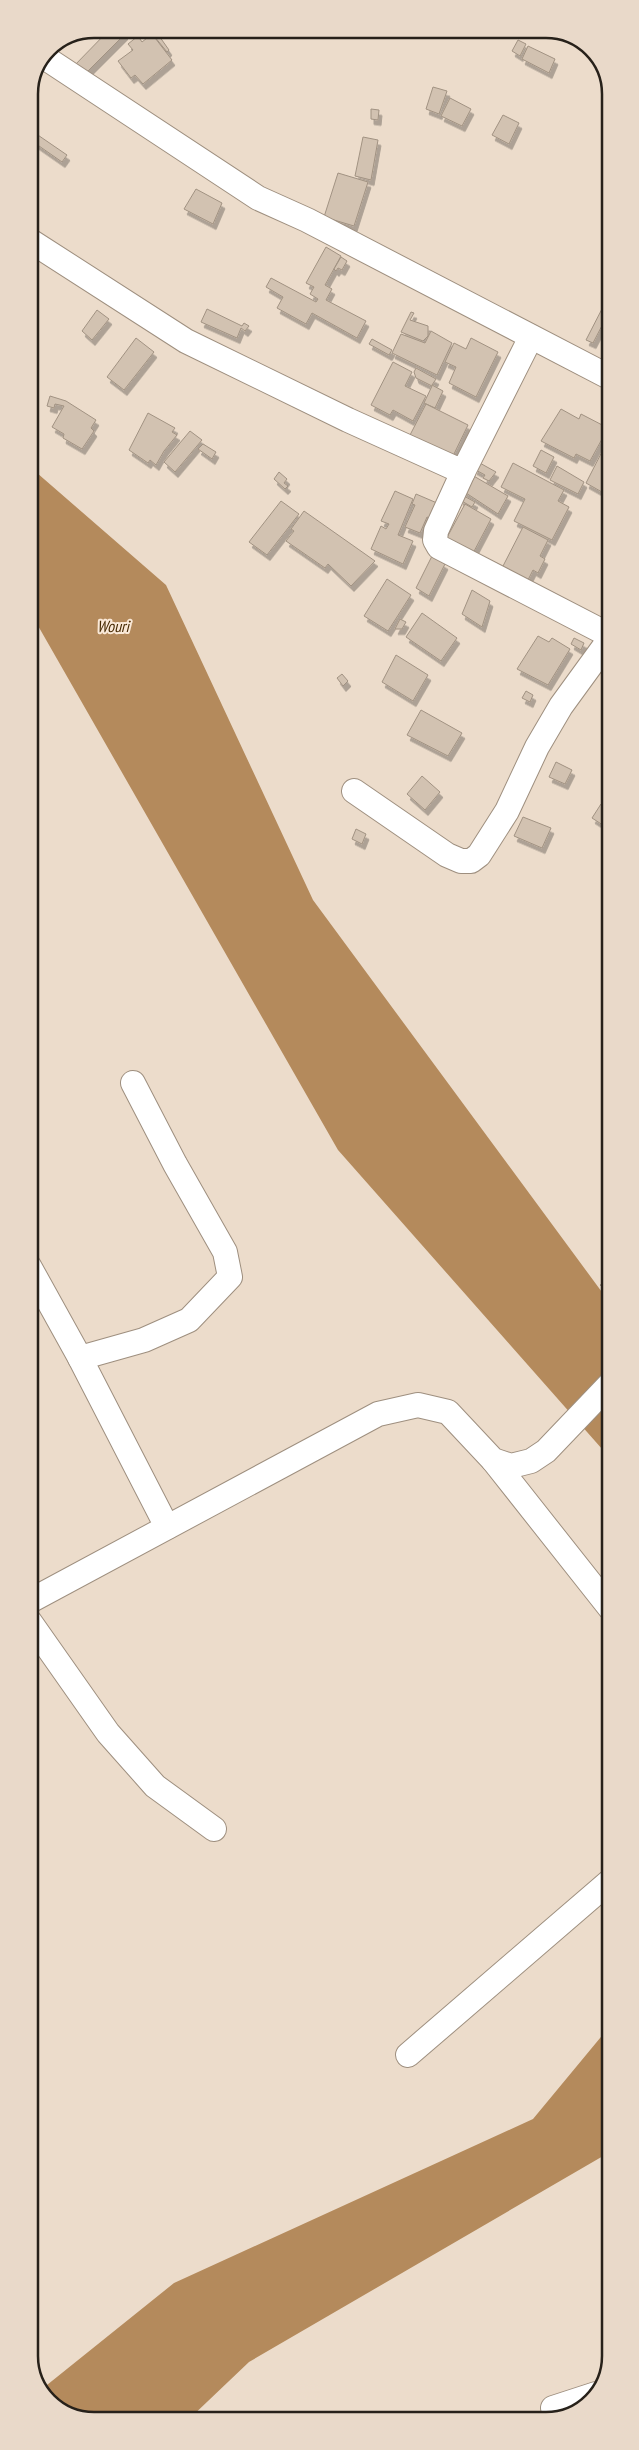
<svg xmlns="http://www.w3.org/2000/svg" width="639" height="2450" viewBox="0 0 639 2450" font-family="'PT Sans Narrow',sans-serif">
	<defs>
		<filter id="shadow"><feDropShadow dx="3" dy="5.5" stdDeviation="0" flood-color="#0004"/></filter>
	</defs>
	<rect width="100%" height="100%" fill="#ecdccb"/>
	<g fill="#b48a5c">
		<polygon points="29,466 166,585 313,900 610,1303 610,1458 338,1150 29,610"/>
		<polygon points="610,2026 610,2152 249,2362 187,2421 89,2421 51,2405 42,2389 174,2283 533,2119"/>
	</g>
	<g fill="#d2c2b1" stroke="#a19282" filter="url(#shadow)">
		<polygon points="110,29 120,29 125,34 84,75 72,68"/>
		<polygon points="157,33 169,50 167,52 154,36"/>
		<polygon points="152,34 172,60 143,84 135,75 131,78 118,61 133,50 128,44 138,36 142,42"/>
		<polygon points="518,40 526,44 520,56 512,51"/>
		<polygon points="528,46 555,59 549,73 522,59"/>
		<polygon points="433,87 447,91 439,114 426,109"/>
		<polygon points="450,98 471,109 462,126 441,116"/>
		<polygon points="371,109 379,110 378,120 371,119"/>
		<polygon points="503,115 519,123 509,144 492,135"/>
		<polygon points="32,131 67,155 62,162 29,139"/>
		<polygon points="363,137 378,140 371,180 355,176"/>
		<polygon points="338,173 368,182 354,226 324,217"/>
		<polygon points="196,189 222,203 213,224 184,209"/>
		<polygon points="326,247 341,256 325,285 332,289 326,300 366,321 357,338 312,313 306,324 277,308 283,297 266,287 271,278 316,302 318,299 310,294 314,287 306,283"/>
		<polygon points="341,257 347,261 342,270 338,268 336,271 334,269"/>
		<polygon points="605,303 609,306 609,312 593,343 586,340"/>
		<polygon points="207,309 242,326 244,323 249,326 245,331 241,328 237,338 201,322"/>
		<polygon points="97,310 109,319 92,340 82,331"/>
		<polygon points="411,312 414,313 410,320 428,326 428,336 423,341 401,332"/>
		<polygon points="431,331 452,343 437,375 392,353 401,334 425,343"/>
		<polygon points="136,338 154,352 124,390 107,377"/>
		<polygon points="471,338 498,352 476,397 449,383 456,367 445,362 454,343 466,349"/>
		<polygon points="372,339 392,350 389,355 369,344"/>
		<polygon points="393,362 412,372 405,386 426,396 413,421 393,410 390,415 371,405"/>
		<polygon points="416,368 436,379 432,385 443,391 435,408 424,403 432,386 416,378 414,372"/>
		<polygon points="50,396 66,401 96,420 91,428 94,431 82,449 63,438 64,434 52,427 64,406 55,404 54,408 47,406"/>
		<polygon points="426,404 468,425 453,456 410,435"/>
		<polygon points="561,409 579,419 581,414 608,428 590,461 576,454 574,458 541,441"/>
		<polygon points="148,413 175,428 172,432 177,435 164,451 156,465 150,460 148,463 129,450"/>
		<polygon points="190,431 202,440 175,472 164,462"/>
		<polygon points="609,438 609,496 586,483"/>
		<polygon points="203,444 216,452 212,459 198,449"/>
		<polygon points="541,450 554,457 546,473 533,466"/>
		<polygon points="478,462 496,472 489,481 483,478 485,475 474,469"/>
		<polygon points="513,463 564,490 558,501 569,507 552,540 514,521 525,499 501,487"/>
		<polygon points="557,466 584,482 578,494 550,480"/>
		<polygon points="279,472 287,479 284,483 288,486 285,489 274,479"/>
		<polygon points="472,475 508,496 498,514 463,491"/>
		<polygon points="395,491 413,499 398,535 413,541 403,564 371,549 381,526 386,529 389,524 381,521"/>
		<polygon points="416,494 437,503 430,518 427,517 420,533 405,527 415,505 412,504"/>
		<polygon points="462,495 475,502 472,507 460,500"/>
		<polygon points="281,501 299,514 267,555 249,542"/>
		<polygon points="465,504 491,519 471,557 444,543"/>
		<polygon points="304,511 375,561 351,586 328,564 325,568 286,541 294,531 291,529"/>
		<polygon points="523,527 548,540 540,556 545,559 538,573 533,570 527,582 502,568"/>
		<polygon points="432,556 445,564 429,596 416,588"/>
		<polygon points="387,579 411,595 388,631 364,616"/>
		<polygon points="472,590 490,601 482,627 462,614"/>
		<polygon points="422,613 457,638 441,661 406,637"/>
		<polygon points="400,619 406,622 402,629 395,629"/>
		<polygon points="538,636 549,642 552,638 570,649 548,685 517,669"/>
		<polygon points="574,638 584,643 581,650 571,644"/>
		<polygon points="396,655 428,675 413,701 382,682"/>
		<polygon points="342,674 348,681 343,686 337,678"/>
		<polygon points="526,691 533,695 530,702 522,698"/>
		<polygon points="421,710 462,733 448,756 407,735"/>
		<polygon points="556,762 572,770 565,784 549,777"/>
		<polygon points="422,776 440,792 425,810 407,794"/>
		<polygon points="601,804 609,809 609,829 592,818"/>
		<polygon points="523,817 551,828 542,848 514,836"/>
		<polygon points="356,829 366,834 362,844 352,839"/>
		<polygon points="610,1279 610,1294 600,1285"/>
	</g>
	<g fill="none" stroke-linecap="round" stroke-linejoin="round">
		<defs>
			<g id="minor">
				<polyline points="44,57 258,198 307,220 609,377"/>
				<polyline points="29,240 186,341 348,420 463,472 531,337"/>
				<polyline points="463,472 436,531 435,540 439,547 609,635"/>
				<polyline points="354,791 447,855 461,861 471,861 479,855 507,811 537,747 561,706 609,640"/>
				<polyline points="29,1266 80,1358 167,1527"/>
				<polyline points="80,1358 144,1340 189,1320 230,1277 225,1252 175,1164 133,1083"/>
				<polyline points="493,1460 610,1608"/>
				<polyline points="30,1601 378,1414 418,1405 448,1412 493,1460 511,1466 531,1461 546,1451 610,1384"/>
				<polyline points="30,1622 108,1733 155,1786 214,1829"/>
				<polyline points="408,2055 610,1881"/>
				<polyline points="553,2408 596,2394"/>
			</g>
		</defs>
		<use href="#minor" stroke="#9e8f7f" stroke-width="26"/>
		<use href="#minor" stroke="#fff" stroke-width="24"/>
	</g>
	<g text-anchor="middle" stroke-width="4" stroke-linejoin="round" paint-order="stroke">
		<g font-size="16" font-style="italic" fill="#462902" stroke="#fae9d8">
			<text x="113" y="632">Wouri</text>
		</g>
	</g>
	<path d="M0 0H639V2450H0ZM94 38H546A56 56 0 0 1 602 94V2356A56 56 0 0 1 546 2412H94A56 56 0 0 1 38 2356V94A56 56 0 0 1 94 38Z" fill="#e9d9c9" fill-rule="evenodd"/>
	<path fill="none" stroke="#27211a" stroke-width="2.5" d="M94 38H546A56 56 0 0 1 602 94V2356A56 56 0 0 1 546 2412H94A56 56 0 0 1 38 2356V94A56 56 0 0 1 94 38Z"/>
</svg>
